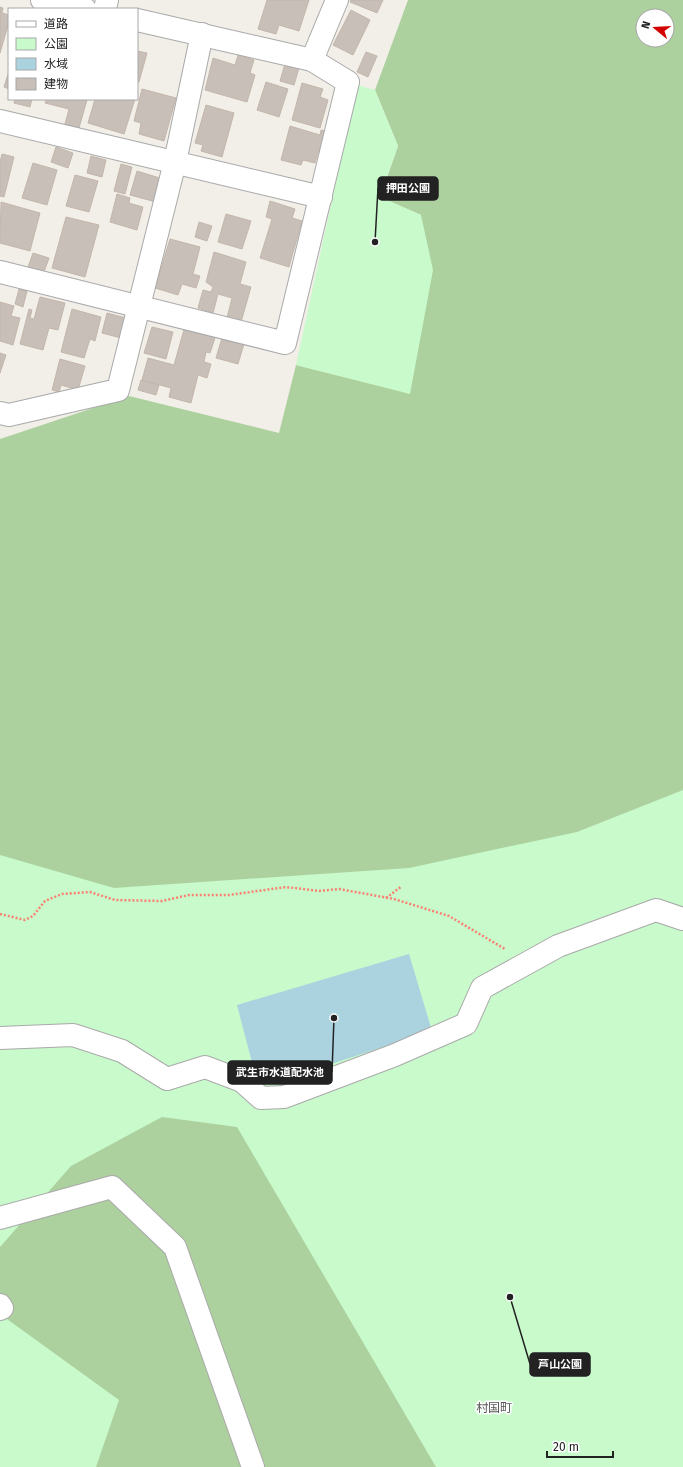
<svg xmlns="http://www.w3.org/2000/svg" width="683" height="1467" viewBox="0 0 683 1467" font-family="'Fira Sans','Noto Sans JP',sans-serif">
	<rect width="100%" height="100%" fill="#f2efe9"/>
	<path fill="#add19e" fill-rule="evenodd" d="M408 0H683V1467H0V439L129 396 279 433 296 365 409 393 421 215 380 197 398 146 375 90ZM643 16H667V40H643Z"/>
	<g fill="#c8facc">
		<polygon points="357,85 375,90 398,146 380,197 421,215 433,270 410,394 296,365"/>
		<polygon points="683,790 683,1467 436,1467 237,1127 162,1117 71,1166 0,1247 0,855 114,888 409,868 577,832"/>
		<polygon points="0,1314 119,1400 96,1467 0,1467"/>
	</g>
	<polygon fill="#aad3df" points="409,954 432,1031 276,1082 254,1070 237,1005"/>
	<g fill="#c7bfb8" stroke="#c4b6ab">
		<polygon points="267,0 309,0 299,31 279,25 276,34 258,29"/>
		<polygon points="351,0 383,0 377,13 350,2"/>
		<polygon points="0,7 3,8 2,13 9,15 9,22 0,53"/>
		<polygon points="351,10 370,20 353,55 333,45"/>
		<polygon points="137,51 147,53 139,82 137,81"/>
		<polygon points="366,52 377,56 368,77 357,72"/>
		<polygon points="238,55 254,60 250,73 255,75 247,102 205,90 213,58 235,65"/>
		<polygon points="285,64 299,68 294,85 280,81"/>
		<polygon points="9,71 9,89 4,87"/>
		<polygon points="266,82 288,89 279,117 257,110"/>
		<polygon points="302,83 323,89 320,97 328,100 320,128 292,120"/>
		<polygon points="142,89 176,98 164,141 139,134 141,123 134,121"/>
		<polygon points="15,99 32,99 30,107 14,103"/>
		<polygon points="47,99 87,100 79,128 65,124 69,109 45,103"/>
		<polygon points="95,99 135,99 124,134 88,123"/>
		<polygon points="206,105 234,113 222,157 201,151 203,145 195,143"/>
		<polygon points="290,126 320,135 321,130 333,133 327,154 318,152 315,163 303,160 301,165 281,160"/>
		<polygon points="56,147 73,153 68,168 51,162"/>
		<polygon points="2,154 14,157 4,197 0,196 0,162"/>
		<polygon points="91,156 106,160 102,177 87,173"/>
		<polygon points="33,163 57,170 47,205 22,198"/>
		<polygon points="121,164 132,167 125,194 114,191"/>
		<polygon points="137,171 163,179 156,202 130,195"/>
		<polygon points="75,175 98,181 89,212 66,206"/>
		<polygon points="117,194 130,198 129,203 143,207 137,230 110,222"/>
		<polygon points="270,201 295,209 292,218 302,221 289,267 260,258 272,219 266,217"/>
		<polygon points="1,202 40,213 30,251 0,243"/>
		<polygon points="226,214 251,221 242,249 218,242"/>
		<polygon points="66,217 99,225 85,277 52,268"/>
		<polygon points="199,222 212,226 207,241 195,237"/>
		<polygon points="170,239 200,247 193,274 200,276 196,288 182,284 178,295 155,288"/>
		<polygon points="214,252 246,262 240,284 251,287 241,322 227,318 232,298 218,294 213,313 198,308 203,290 211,292 213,287 206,282"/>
		<polygon points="33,253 49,258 43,275 27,270"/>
		<polygon points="19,289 27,291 23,307 15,304"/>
		<polygon points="40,297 65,303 58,330 49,328 43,350 20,344 29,309 32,310 30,318 34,319"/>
		<polygon points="0,302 14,306 11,316 20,318 13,345 0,341"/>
		<polygon points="72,309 101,317 95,341 90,339 84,358 61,352"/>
		<polygon points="107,313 126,318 121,338 102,333"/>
		<polygon points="185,326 216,335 210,353 206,352 204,362 211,364 207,378 198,375 191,403 169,397 171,388 142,380 148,358 174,365"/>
		<polygon points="152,327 173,332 166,359 144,353"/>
		<polygon points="222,338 244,344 238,364 216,358"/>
		<polygon points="0,353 6,355 0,373"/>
		<polygon points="60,359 85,366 78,390 61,385 59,392 52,390"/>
		<polygon points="141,380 159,385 156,395 138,390"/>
	</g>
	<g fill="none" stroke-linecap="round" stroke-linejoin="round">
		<defs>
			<g id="street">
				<polyline points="42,0 85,9"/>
				<polyline points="105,9 107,0"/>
				<polyline points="312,60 337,0"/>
				<polyline points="0,121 321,197"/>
				<polyline points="0,272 285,343 348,82 312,60 137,20"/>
				<polyline points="0,413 9,415 118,390 175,162 202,34"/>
				<polyline points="0,1038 73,1035 122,1051 167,1079 205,1067 242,1081 261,1098 284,1097 395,1055 466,1024 482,988 558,946 656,910 683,919"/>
				<polyline points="0,1218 112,1187 175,1247 253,1467"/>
				<polyline points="0,1305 2,1308 0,1309"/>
			</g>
		</defs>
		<use href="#street" stroke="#a9a9a9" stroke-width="24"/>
		<g stroke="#fa8072" stroke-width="2.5" stroke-dasharray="2 2" stroke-linecap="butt">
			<polyline points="386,898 402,886"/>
			<polyline points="0,914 25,920 33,916 45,901 62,894 90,892 115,900 162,901 189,895 229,895 286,887 319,891 339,889 394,899 449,916 505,949"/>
		</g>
		<use href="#street" stroke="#fff" stroke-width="22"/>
	</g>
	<g text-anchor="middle" stroke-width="3" stroke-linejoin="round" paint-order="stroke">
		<g font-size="12" fill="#555" stroke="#fff">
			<text x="494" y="1412">村国町</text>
		</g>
	</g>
	<path fill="none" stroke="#222" stroke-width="1.5" d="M375 242L378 188M334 1018L332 1072M510 1297L530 1364"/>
	<g fill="#222" stroke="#fff" stroke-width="1.5">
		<circle cx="375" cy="242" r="4"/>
		<circle cx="334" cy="1018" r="4"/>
		<circle cx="510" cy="1297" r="4"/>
	</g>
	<g fill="#222" stroke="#222" stroke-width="1.5">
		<rect x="378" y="177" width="60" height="23" rx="4"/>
		<rect x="228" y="1061" width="104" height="23" rx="4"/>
		<rect x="530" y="1353" width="60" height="23" rx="4"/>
	</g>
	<g font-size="11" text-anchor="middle" font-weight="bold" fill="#fff">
		<text x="408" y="192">押田公園</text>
		<text x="280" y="1076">武生市水道配水池</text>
		<text x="560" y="1368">芦山公園</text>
	</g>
	<rect x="8" y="8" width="130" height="92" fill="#ffffff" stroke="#a7a7a7"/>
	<rect x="16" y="21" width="20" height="6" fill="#ffffff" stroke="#a7a7a7"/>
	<text x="44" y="28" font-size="12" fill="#222222">道路</text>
	<rect x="16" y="38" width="20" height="12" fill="#c8facc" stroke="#a7a7a7"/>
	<text x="44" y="48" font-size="12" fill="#222222">公園</text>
	<rect x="16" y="58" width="20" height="12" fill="#aad3df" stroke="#a7a7a7"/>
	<text x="44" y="68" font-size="12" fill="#222222">水域</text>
	<rect x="16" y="78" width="20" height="12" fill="#c7bfb8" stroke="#a7a7a7"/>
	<text x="44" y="88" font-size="12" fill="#222222">建物</text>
	<g transform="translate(655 28) rotate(288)"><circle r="19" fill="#ffffff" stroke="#a7a7a7"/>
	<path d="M0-3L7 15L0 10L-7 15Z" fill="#d40000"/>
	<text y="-6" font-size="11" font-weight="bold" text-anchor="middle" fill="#222222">N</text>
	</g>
	<path d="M547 1451v6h66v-6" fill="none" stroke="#222222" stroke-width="2"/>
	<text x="553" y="1451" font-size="12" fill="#222222" stroke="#ffffff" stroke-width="3" paint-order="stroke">20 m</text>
</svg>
